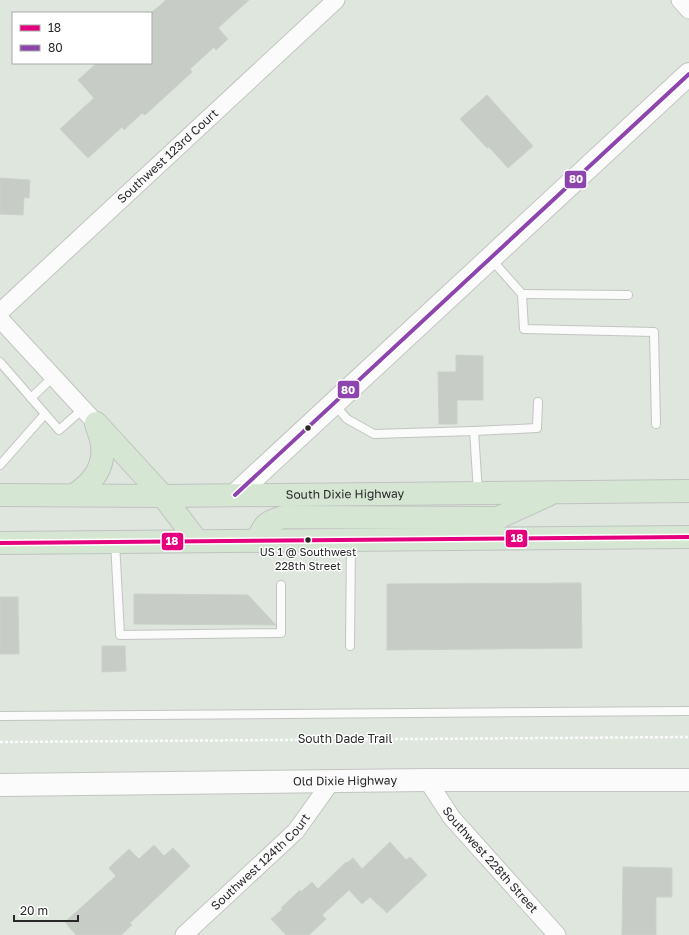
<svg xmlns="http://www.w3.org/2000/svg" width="689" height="935" viewBox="0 0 689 935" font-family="'Golos Text',sans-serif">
	<rect width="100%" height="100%" fill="#dee6de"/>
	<g fill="#c7ccc7" stroke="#cad1ca">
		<polygon points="166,0 249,0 218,28 228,39 216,50 214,47 190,69 192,72 145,115 142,113 124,130 122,127 88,158 60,129 94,98 78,80 97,63 151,63 151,13"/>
		<polygon points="487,95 533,146 508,168 489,147 487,148 460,119"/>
		<polygon points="0,178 30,180 29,198 24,197 23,215 0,214"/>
		<polygon points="456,355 483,356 483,400 457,400 457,424 439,424 438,372 456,372"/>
		<polygon points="581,583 582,648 387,650 387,584"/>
		<polygon points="134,594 248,595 276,625 134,624"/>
		<polygon points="0,597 18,597 19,654 0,654"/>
		<polygon points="102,646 125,646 126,671 102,672"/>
		<polygon points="390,842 406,860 410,857 427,875 387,913 370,897 362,904 349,890 322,915 326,919 309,935 286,935 271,919 283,909 281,908 300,890 301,892 312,882 318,889 346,862 347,863 353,858 362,869"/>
		<polygon points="154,845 164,856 173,848 190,866 130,923 132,925 121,935 76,935 65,922 116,876 109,868 129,849 139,859"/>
		<polygon points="623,867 672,868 672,897 656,897 656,935 622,935"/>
	</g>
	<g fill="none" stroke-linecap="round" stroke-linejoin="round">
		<defs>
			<g id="lane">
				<polyline points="491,259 522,294 524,329 654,332 656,424"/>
				<polyline points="522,294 628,295"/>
				<polyline points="0,362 59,430 83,409"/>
				<polyline points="31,398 53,377"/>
				<polyline points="334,404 347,419 374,434 474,431 478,492"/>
				<polyline points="474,431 537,428 538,402"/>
				<polyline points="0,465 45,414"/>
				<polyline points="115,542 120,635 281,633 281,585"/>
				<polyline points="350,646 351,541"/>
				<polyline points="0,716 689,711"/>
			</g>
			<g id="street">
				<polyline points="680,0 689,10"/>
				<path id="s1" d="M0 312 336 0"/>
				<polyline points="0,319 96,423"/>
				<path id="s2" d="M427 780 452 818 557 935"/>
				<path id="s3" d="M184 935 296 831 331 782"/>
			</g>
			<g id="secondary">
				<polyline points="235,495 689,74"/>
				<path id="s4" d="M0 785 427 780H689"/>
			</g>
			<g id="highway">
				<polyline points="96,423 163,496 197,541"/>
				<path id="s5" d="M0 495 163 496 689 491"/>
				<path d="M74 495C91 484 105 468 102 446 102 439 98 431 96 424"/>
				<path d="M257 541C264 524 266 522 283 517L498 518 548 495"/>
				<polyline points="0,543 689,537"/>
			</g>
		</defs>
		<use href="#lane" stroke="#c3c4c2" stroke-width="10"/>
		<use href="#street" stroke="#c3c4c2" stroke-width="19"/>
		<use href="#secondary" stroke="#c3c4c2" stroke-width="24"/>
		<use href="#highway" stroke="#c0c3c0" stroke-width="24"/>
		<polyline stroke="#fafbfa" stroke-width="2.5" stroke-dasharray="3 2" stroke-linecap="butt" points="0,742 689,737"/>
		<use href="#lane" stroke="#fafbfa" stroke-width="8"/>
		<use href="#street" stroke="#fafbfa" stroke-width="17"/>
		<use href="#secondary" stroke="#fafbfa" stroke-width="22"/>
		<use href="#highway" stroke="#d5e7d3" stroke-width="22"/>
		<defs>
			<polyline id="bus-1" points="0,543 689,537"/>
			<polyline id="bus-2" points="235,495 689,74"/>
		</defs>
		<use href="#bus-1" stroke="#fff" stroke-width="7"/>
		<use href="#bus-2" stroke="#fff" stroke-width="7"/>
		<use href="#bus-1" stroke="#e5007d" stroke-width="4"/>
		<use href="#bus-2" stroke="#8e44ad" stroke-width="4"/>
	</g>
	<g fill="#282828" stroke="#fff" stroke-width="1.5">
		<circle cx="308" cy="428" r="3.5"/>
		<circle cx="308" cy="540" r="3.5"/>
	</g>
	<g text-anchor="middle" stroke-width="3" stroke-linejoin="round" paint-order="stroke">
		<g font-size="11" fill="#282828" stroke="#fff">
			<text x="308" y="556">US 1 @ Southwest<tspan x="308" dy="14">228th Street</tspan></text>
		</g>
		<g font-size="12" fill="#282828" stroke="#fff">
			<text dy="4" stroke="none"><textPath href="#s1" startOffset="229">Southwest 123rd Court</textPath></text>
			<text dy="4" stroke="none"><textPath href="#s5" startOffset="345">South Dixie Highway</textPath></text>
			<text x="345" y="743">South Dade Trail</text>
			<text dy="4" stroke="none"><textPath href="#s4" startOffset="345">Old Dixie Highway</textPath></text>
			<text dy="4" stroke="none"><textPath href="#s2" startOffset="102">Southwest 228th Street</textPath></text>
			<text dy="4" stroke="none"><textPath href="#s3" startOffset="106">Southwest 124th Court</textPath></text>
		</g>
	</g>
	<g stroke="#fff" stroke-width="1.5">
		<rect x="564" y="170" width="23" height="19" rx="4" fill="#8e44ad"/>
		<rect x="337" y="380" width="23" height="19" rx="4" fill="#8e44ad"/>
		<rect x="505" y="529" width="23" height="19" rx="4" fill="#e5007d"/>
		<rect x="161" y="532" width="23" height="19" rx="4" fill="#e5007d"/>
	</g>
	<g font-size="11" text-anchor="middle" font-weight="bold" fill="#fff">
		<text x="576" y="183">80</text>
		<text x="348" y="394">80</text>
		<text x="517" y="542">18</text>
		<text x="172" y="545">18</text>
	</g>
	<rect x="12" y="12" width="140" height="52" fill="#ffffff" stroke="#a9a9a9"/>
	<rect x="20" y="25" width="20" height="6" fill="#e5007d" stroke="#a9a9a9"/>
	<text x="48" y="32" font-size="12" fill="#282828">18</text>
	<rect x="20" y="45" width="20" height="6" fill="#8e44ad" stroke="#a9a9a9"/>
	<text x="48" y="52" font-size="12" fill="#282828">80</text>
	<path d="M14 915v6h64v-6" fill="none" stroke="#282828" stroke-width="2"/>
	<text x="20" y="915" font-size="12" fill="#282828" stroke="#ffffff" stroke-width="3" paint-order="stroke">20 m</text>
</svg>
